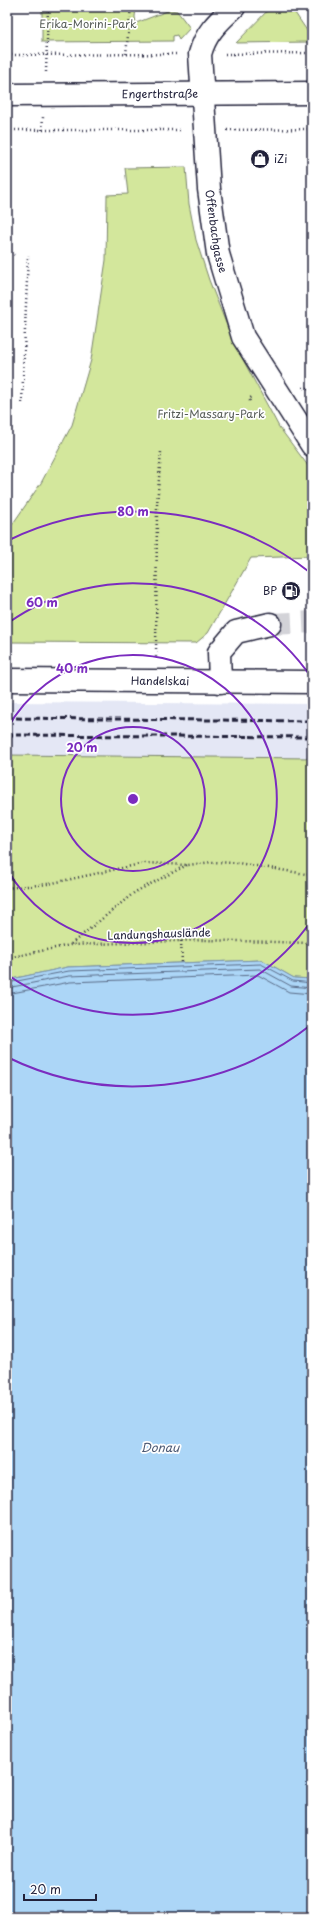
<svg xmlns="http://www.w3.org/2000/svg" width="319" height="1924" viewBox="0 0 319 1924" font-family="'Playpen Sans',sans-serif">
	<rect width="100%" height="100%" fill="#fff"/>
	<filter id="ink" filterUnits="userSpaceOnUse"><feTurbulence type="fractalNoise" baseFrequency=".025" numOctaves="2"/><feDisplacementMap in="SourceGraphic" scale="8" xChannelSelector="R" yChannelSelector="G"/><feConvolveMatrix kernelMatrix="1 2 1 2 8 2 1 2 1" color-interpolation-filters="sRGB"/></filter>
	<g filter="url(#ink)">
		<polygon fill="#e4e7f5" points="7,702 312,704 312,758 7,755"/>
		<g fill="#d3e79c" stroke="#7a846c">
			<polygon points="42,7 136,7 135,17 136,23 170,10 177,11 190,28 179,40 177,35 173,36 173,41 42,42"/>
			<polygon points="271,7 291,7 312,38 310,42 236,43"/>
			<polygon points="186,167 189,204 196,240 209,280 233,341 279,427 312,471 312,556 251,558 208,633 196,643 7,642 7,532 41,483 72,425 91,360 106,260 107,195 128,194 125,168"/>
			<polygon points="7,755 312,758 312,979 294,978 262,960 68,967 7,980"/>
		</g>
		<polygon fill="#acd6f7" stroke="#758eac" points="262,960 294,978 312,979 312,1917 7,1917 7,980 68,967"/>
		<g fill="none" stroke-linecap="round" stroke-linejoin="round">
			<g stroke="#596a86" stroke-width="1">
				<polyline points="7,983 69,971 261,964 293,981 312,983"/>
				<polyline points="7,988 69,976 260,969 291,986 312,988"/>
				<polyline points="7,994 70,982 258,975 289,992 312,994"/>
			</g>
			<polyline stroke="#d3d3d8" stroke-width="22" stroke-dasharray="22 11" stroke-linecap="butt" points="270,624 312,622"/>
			<defs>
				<g id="minor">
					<path id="s1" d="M234 7C218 22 206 32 200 54L209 189 218 254 243 337 312 445"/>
					<path id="s2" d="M7 95 312 93"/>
					<polyline points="220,682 219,652 236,632 270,624"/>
				</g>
				<g id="major">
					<path id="s3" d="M7 680 312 682"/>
				</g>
			</defs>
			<use href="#minor" stroke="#22223b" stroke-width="25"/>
			<use href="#major" stroke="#22223b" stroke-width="25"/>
			<g stroke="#22223b" stroke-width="2.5" stroke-dasharray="1 3" stroke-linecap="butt">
				<polyline points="126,54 131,7"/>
				<polyline points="225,54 312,53"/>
				<polyline points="7,55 178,54"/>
				<polyline points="46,72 48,7"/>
				<polyline points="7,130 182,130"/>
				<polyline points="42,130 43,117"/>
				<polyline points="227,130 312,129"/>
				<polyline points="7,250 14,255"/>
				<polyline points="303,388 312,388"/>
				<polyline points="250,401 249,399 253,396"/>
				<polyline points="22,403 28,255"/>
				<polyline points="156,657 157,505 161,452"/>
				<polyline points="7,888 48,884 145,863 188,865 212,862 238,863 312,875"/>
				<polyline points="181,941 182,963"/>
				<polyline points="71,944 135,892 187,865"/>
				<polyline points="7,958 70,945 202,940 312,943"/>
			</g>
			<use href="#minor" stroke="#fff" stroke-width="22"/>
			<use href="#major" stroke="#fff" stroke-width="22"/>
			<g stroke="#22223b" stroke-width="3" stroke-dasharray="6 3" stroke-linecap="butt">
				<polyline points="7,718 312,721"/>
				<polyline points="7,735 312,737"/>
			</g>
		</g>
	</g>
	<g fill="none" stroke="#7b2cbf" stroke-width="2">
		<circle cx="133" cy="799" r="72"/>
		<path d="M7 729A144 144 0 1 1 7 869"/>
		<path d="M311 921A216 216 0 0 1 8 975M8 623A216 216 0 0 1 311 677"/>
		<path d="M312 1024A287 287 0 0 1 7 1057M7 541A287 287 0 0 1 312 574"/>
	</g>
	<defs>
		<symbol id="shop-disc" viewBox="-11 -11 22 22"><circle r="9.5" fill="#22223b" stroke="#fff"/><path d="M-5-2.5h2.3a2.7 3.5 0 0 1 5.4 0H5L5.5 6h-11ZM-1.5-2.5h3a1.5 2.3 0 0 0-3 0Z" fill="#fff"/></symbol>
		<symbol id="fuel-disc" viewBox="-11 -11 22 22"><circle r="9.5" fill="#22223b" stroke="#fff"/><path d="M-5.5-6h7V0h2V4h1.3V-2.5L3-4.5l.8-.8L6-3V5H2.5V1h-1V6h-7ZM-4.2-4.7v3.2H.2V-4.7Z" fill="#fff"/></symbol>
	</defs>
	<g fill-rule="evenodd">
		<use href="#shop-disc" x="249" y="148" width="22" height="22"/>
		<use href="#fuel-disc" x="280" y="580" width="22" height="22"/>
	</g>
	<g text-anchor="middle" stroke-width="3.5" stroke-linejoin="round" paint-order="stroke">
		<g font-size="11" fill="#575d58" stroke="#fff">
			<text x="88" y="28">Erika-Morini-Park</text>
			<text x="211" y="418">Fritzi-Massary-Park</text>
		</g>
		<g font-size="11" fill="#22223b" stroke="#fff">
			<text dy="4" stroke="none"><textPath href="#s2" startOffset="153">Engerthstraße</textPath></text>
			<text dy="4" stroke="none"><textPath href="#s1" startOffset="237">Offenbachgasse</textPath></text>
			<text dy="4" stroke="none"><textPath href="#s3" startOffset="153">Handelskai</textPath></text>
			<text transform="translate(159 934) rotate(-2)" y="4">Landungshauslände</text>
		</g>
		<g font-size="11" fill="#22223b" stroke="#fff" text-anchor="start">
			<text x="274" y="163">iZi</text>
			<text x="277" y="595" text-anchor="end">BP</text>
		</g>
		<g font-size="12" font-style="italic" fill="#4b5873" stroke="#fff">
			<text x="160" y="1452">Donau</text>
		</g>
	</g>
	<circle cx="133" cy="799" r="6" fill="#7b2cbf" stroke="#fff" stroke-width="2"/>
	<g font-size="12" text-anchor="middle" font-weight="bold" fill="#7b2cbf" stroke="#fff" stroke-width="3.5" stroke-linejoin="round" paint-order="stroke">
		<text x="133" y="516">80 m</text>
		<text x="42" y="607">60 m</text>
		<text x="72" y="673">40 m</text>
		<text x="82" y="752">20 m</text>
	</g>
	<rect width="319" height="1924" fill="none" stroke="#fff" stroke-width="24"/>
	<rect x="12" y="12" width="295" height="1900" fill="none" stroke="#22223b" stroke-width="1.5" filter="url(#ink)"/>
	<path d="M24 1894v6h72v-6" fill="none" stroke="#22223b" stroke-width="2"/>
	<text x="30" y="1894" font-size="12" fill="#22223b" stroke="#ffffff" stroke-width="3" paint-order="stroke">20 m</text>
</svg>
